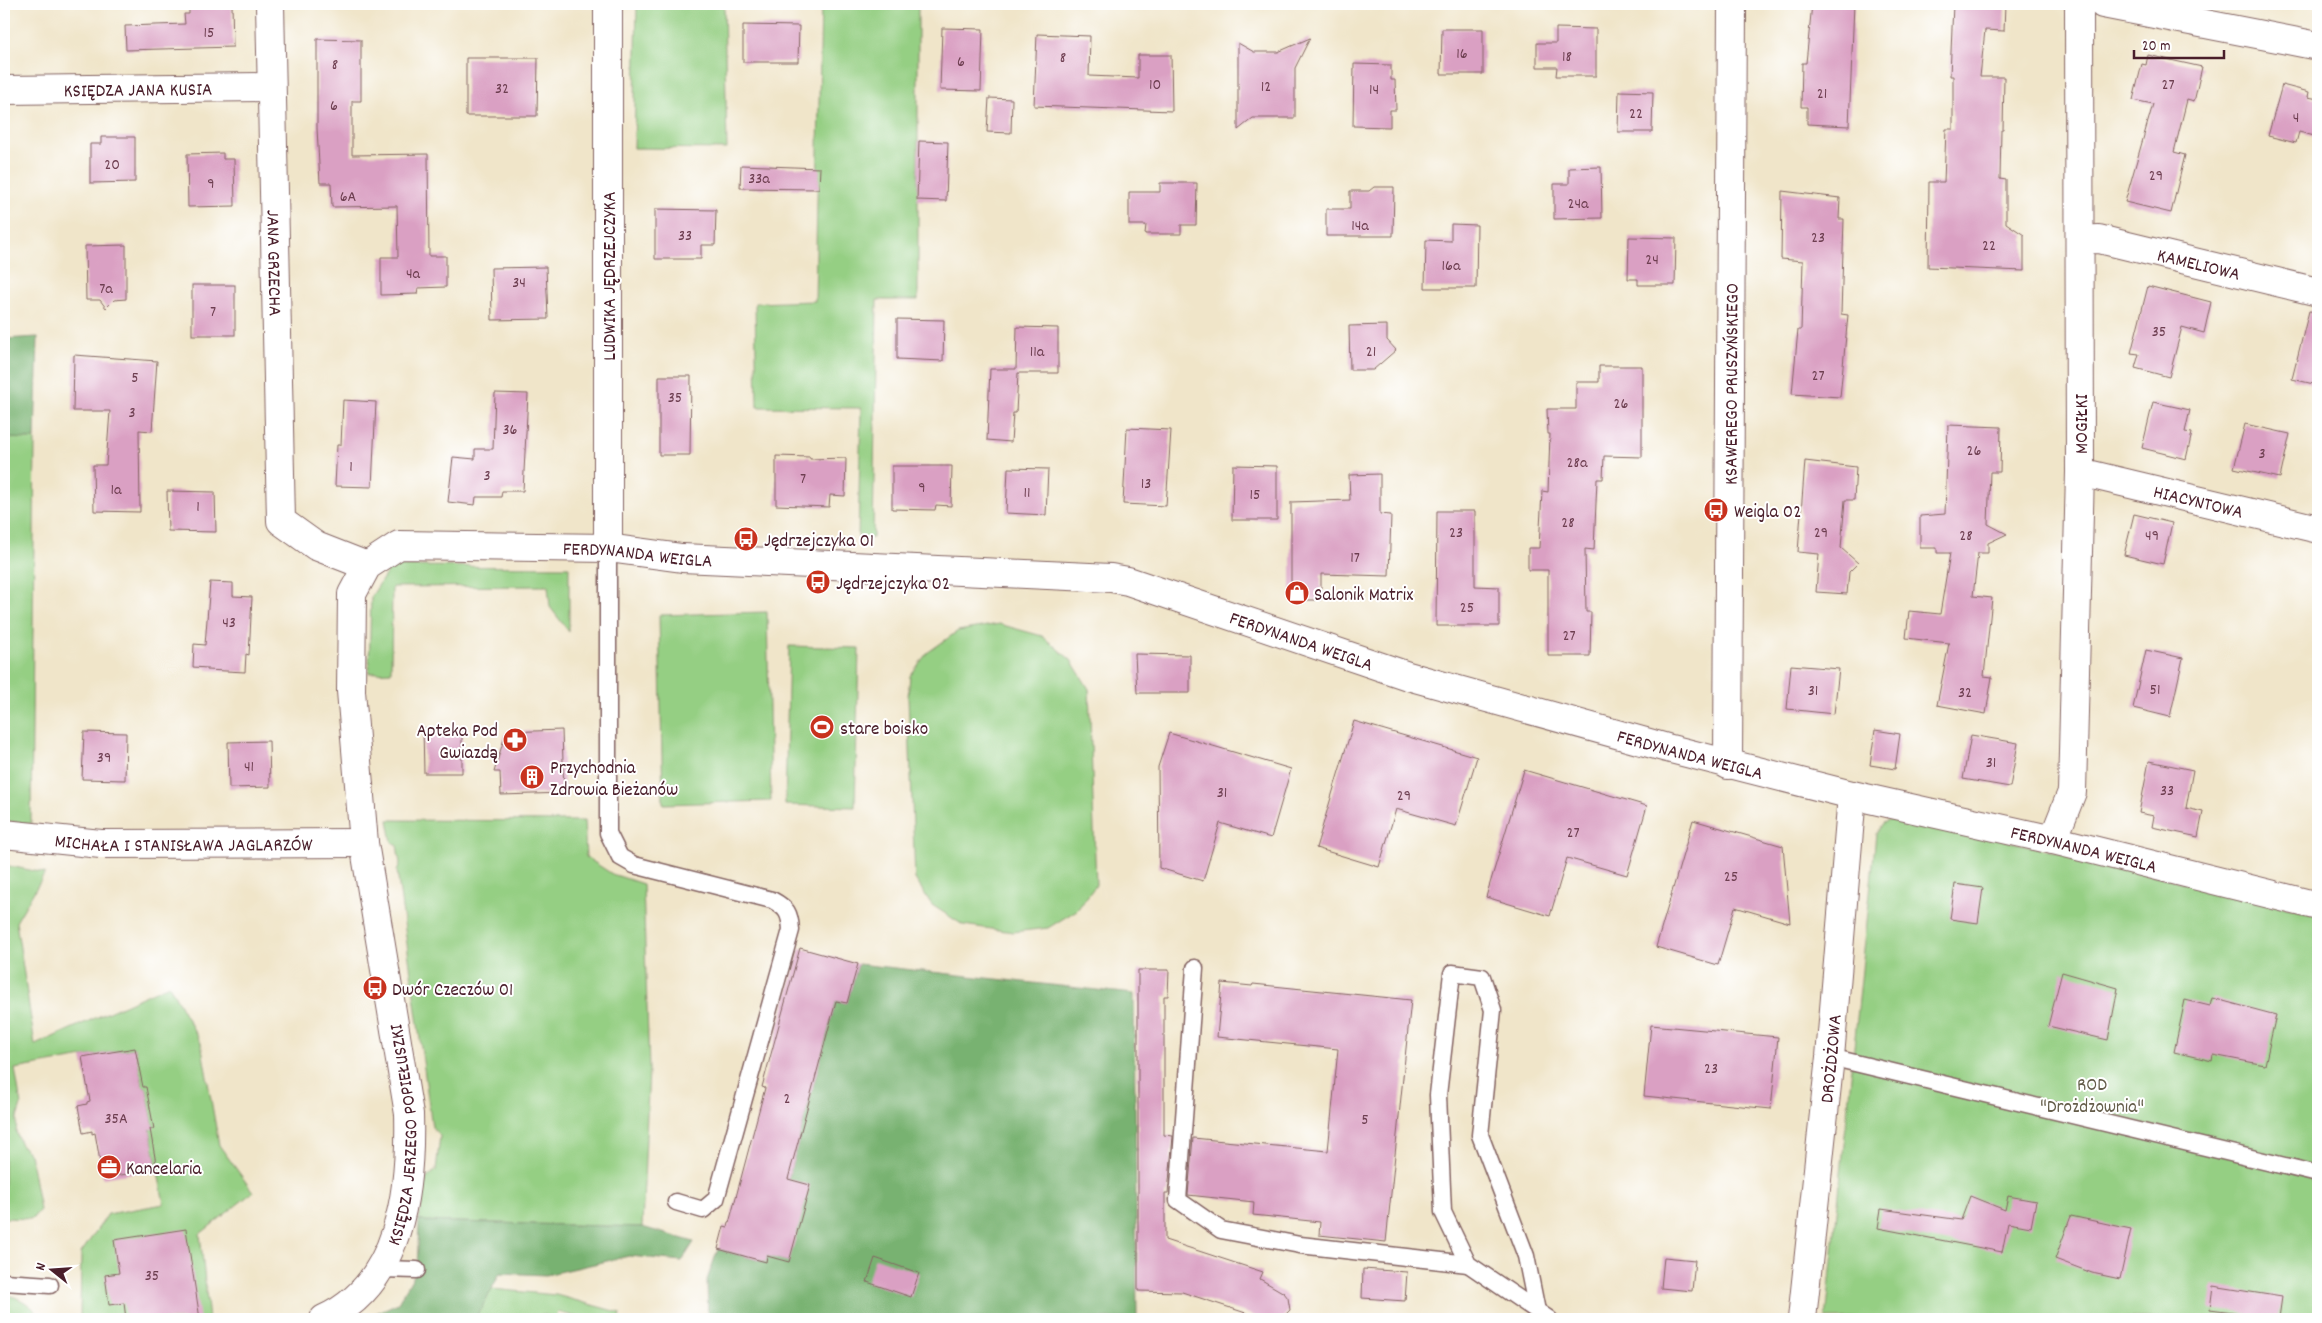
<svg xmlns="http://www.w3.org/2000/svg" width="2322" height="1323" viewBox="0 0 2322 1323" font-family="Dekko,sans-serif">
	<rect width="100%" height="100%" fill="#fff"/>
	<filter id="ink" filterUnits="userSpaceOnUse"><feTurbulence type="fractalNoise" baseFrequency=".02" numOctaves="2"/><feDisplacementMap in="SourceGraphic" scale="10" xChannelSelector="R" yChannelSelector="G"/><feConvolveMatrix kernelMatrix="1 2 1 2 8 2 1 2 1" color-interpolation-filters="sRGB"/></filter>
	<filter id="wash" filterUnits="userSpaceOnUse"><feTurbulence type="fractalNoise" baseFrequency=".0096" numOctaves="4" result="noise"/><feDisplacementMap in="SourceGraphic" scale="20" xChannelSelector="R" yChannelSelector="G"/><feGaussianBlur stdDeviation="1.12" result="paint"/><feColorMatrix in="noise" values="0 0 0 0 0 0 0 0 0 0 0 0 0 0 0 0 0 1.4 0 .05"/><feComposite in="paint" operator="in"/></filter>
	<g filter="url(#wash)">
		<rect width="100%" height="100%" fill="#f0e5c9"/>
		<g fill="#95cf83" stroke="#707757">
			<polygon points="637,4 724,4 727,149 634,148"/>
			<polygon points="821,4 918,4 918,300 877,300 873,538 858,538 861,408 757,407 755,303 815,301"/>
			<polygon points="4,438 35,439 31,824 4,821"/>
			<polygon points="391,566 569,567 569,632 550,607 548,586 392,587 391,672 369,673 371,597"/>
			<polygon points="767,612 771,801 663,804 659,615"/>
			<polygon points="999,624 1042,636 1071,660 1089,689 1096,885 1077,910 1048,928 1013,932 963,925 932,905 915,879 908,697 910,676 927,653 958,631"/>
			<polygon points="789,646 859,648 855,807 785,805"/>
			<polygon points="1902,816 2318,914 2318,1319 1826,1319 1876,834 1883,823"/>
			<polygon points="388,820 584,821 586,857 612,874 643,884 649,1069 642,1227 419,1221 426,1179 436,1170 440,1136 432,1127 397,871 400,864 397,845 392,842"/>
			<polygon points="4,865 45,873 16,922 35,1045 169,985 201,1043 219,1145 253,1192 200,1234 209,1319 80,1319 81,1253 108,1214 164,1204 150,1129 154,1128 146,1087 143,1087 135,1048 15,1069 21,1105 17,1118 16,1132 21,1145 30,1154 40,1210 32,1219 4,1218"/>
			<polygon points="492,1289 556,1295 621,1313 620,1319 584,1319 558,1312 556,1318 541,1314 539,1319 476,1318"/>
			<path d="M4 1294C19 1297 33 1305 41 1319H4Z"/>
		</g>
		<g fill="#78b271" stroke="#61684e">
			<polygon points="38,337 35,439 4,438 4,339"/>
			<polygon points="858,964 1134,994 1137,1319 708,1319 707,1280 718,1249 765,1262 767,1256 789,1262 788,1179 836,1001 847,1003"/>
			<polygon points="419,1221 642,1227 694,1242 682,1261 629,1256 546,1275 500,1273 476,1319 363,1319 398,1303 417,1270"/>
		</g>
		<g id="blocks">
			<g fill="#daa0c3">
				<polygon points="189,4 232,4 233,47 126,50 125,26 185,24 184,14 189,14"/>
				<polygon points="1812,4 1854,4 1849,126 1807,124 1807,107 1801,107 1802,63 1806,63"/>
				<polygon points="1953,4 2005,4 2004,31 1985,30 1980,77 2004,77 2003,130 2001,130 2000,179 2006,180 2006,223 2024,235 2024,271 1928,267 1929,182 1944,182 1946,129 1953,129 1953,76 1950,76"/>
				<polygon points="743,25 799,26 798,62 743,62"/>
				<polygon points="942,28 983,29 981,91 940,90"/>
				<polygon points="1556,28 1596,29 1596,76 1556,76 1557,67 1537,67 1537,43 1556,43"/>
				<polygon points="1442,29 1483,29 1483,74 1441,74"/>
				<polygon points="1037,34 1090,36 1089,76 1138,78 1138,55 1171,55 1172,111 1034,106"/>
				<polygon points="1310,38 1295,68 1295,118 1253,118 1238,130 1238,43 1254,52 1278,52"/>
				<polygon points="317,39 361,40 361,101 352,101 352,155 428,154 429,256 446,256 446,287 418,288 417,294 381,295 381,257 398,257 397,206 332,207 331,183 320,183 317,128"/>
				<polygon points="2148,55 2202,67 2194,102 2187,100 2174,152 2185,155 2171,213 2125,202 2153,104 2133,100 2142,64 2146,65"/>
				<polygon points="466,58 538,58 537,116 466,116"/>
				<polygon points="1354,64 1391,65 1391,80 1395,80 1396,110 1390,110 1390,127 1353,126"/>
				<polygon points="2282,85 2309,92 2308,97 2318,99 2318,137 2299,132 2296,143 2268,136"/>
				<polygon points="1619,91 1653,92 1652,132 1618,132"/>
				<polygon points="989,98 1012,99 1011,133 987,132"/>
				<polygon points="101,137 135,137 135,182 90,183 90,144 101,144"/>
				<polygon points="919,141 948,142 946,201 917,200"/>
				<polygon points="223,153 223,159 234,159 235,206 188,207 187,154"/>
				<polygon points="741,165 820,168 819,189 740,188"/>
				<polygon points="1601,167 1602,218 1554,219 1554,184 1569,184 1569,168"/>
				<polygon points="1160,183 1197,183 1196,225 1181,225 1181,234 1145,234 1146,225 1129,225 1129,192 1160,192"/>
				<polygon points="1374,187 1394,187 1393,236 1326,236 1326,209 1350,209 1350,191 1369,191"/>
				<polygon points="1782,191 1840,198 1839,219 1844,219 1841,314 1848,315 1840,397 1792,394 1798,330 1801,330 1803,261 1781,259"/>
				<polygon points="655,209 716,210 715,245 701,245 701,259 655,259"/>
				<polygon points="1451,224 1477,225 1476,288 1425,288 1426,240 1451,241"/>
				<polygon points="1629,237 1676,238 1675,285 1638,285 1638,279 1628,279"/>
				<polygon points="126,245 126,299 114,300 106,308 100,300 86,300 85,246"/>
				<polygon points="546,267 548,319 492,320 491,268"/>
				<rect x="192" y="285" width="43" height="50"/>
				<polygon points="2148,286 2211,302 2204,333 2182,327 2169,377 2135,368 2139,354 2131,353"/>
				<polygon points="2309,311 2318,312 2318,385 2292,379"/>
				<polygon points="897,319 944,320 943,361 897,359"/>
				<polygon points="1387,325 1387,340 1396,350 1373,370 1350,370 1349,326"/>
				<polygon points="1017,327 1058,328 1058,373 1018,373 1016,413 1013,413 1011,442 987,440 990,369 1016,369"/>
				<polygon points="74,355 157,361 152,431 139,430 140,512 94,511 93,465 106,465 110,411 73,411"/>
				<polygon points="1599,366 1642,366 1642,457 1604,456 1603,479 1597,479 1594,550 1585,549 1586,612 1591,612 1590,656 1548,656 1548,570 1528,570 1528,548 1539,548 1542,491 1548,492 1550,434 1548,434 1547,409 1576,409 1576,382 1599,382"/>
				<polygon points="659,376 691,376 690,455 659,455"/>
				<polygon points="495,393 528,394 523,491 502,491 501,497 476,497 475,505 448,502 453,457 475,459 475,449 493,449"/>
				<polygon points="343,400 376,402 372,487 335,486 337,445 341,445"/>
				<polygon points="2153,402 2190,410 2185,432 2192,433 2186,459 2142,448"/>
				<polygon points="2245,424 2290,434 2280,478 2234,468"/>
				<polygon points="1948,425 2001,427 2000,472 1990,472 1988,524 2007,534 1988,543 1988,553 1978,553 1973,596 1992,598 1984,676 1992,677 1986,714 1937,705 1949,643 1906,638 1909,611 1940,614 1950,553 1937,553 1937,548 1920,548 1920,516 1945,514"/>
				<polygon points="1127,428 1171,430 1166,506 1123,504"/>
				<polygon points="776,456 810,457 810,459 846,458 845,496 830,495 829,507 776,505"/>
				<polygon points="1805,461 1856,467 1854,500 1845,500 1841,548 1858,563 1849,572 1847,594 1816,592 1819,554 1798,552"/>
				<polygon points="1233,465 1277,466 1277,520 1232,520"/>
				<polygon points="892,466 952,466 951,506 936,505 935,510 892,509"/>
				<polygon points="1008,468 1048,469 1046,515 1006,513"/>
				<polygon points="1380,474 1380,514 1391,515 1389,576 1321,574 1321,600 1299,600 1291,591 1291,502 1350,500 1349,475"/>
				<polygon points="167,491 215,492 216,532 168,531"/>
				<polygon points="1437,511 1475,511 1475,586 1499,587 1499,626 1436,626"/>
				<polygon points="2134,514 2172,523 2163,564 2124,555"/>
				<polygon points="210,582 233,583 233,596 252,597 249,655 246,654 245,672 207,670 207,668 193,667 194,644 205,645"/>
				<polygon points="2146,650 2183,658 2170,717 2133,708"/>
				<polygon points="1135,654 1190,655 1190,693 1137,693"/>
				<polygon points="1791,665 1839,669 1834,714 1787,709"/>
				<polygon points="1354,721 1477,757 1456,826 1396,809 1379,867 1316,848"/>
				<polygon points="423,728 462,728 462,773 424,773"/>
				<polygon points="562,730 564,793 501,795 500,772 494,772 506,732"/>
				<polygon points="1875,730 1900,734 1895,769 1870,765"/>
				<polygon points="84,732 126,733 125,780 82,779"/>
				<polygon points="1169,733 1291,769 1271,838 1220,823 1203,881 1159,868 1158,767"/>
				<polygon points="1971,735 2018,743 2010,787 1963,779"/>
				<polygon points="269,741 270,787 229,788 228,742"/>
				<polygon points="2149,761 2193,770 2186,808 2203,812 2198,837 2152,827 2154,816 2139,813"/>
				<polygon points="1524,770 1647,806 1627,875 1567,858 1550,916 1486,897"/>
				<polygon points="1693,820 1783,846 1790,923 1735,907 1718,965 1656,947"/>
				<polygon points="1955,884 1983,888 1978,923 1950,919"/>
				<polygon points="800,948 858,964 847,1003 836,1001 788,1179 810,1185 789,1262 767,1256 766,1262 718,1249 724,1226 728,1227 765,1088 762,1087"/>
				<polygon points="1138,970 1169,970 1168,996 1164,996 1164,1135 1173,1136 1168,1193 1165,1193 1165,1240 1263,1272 1260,1279 1284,1293 1288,1298 1290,1310 1281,1319 1264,1319 1182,1292 1138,1291"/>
				<polygon points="2062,972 2118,988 2108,1040 2048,1026"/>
				<polygon points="1222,983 1252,986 1253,984 1411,1000 1386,1242 1319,1235 1320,1222 1253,1215 1254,1202 1188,1195 1193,1138 1328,1151 1338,1049 1217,1037"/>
				<polygon points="2212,998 2276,1015 2265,1065 2213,1055 2212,1061 2174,1052 2185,1000 2210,1006"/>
				<polygon points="1651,1025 1778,1037 1771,1109 1644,1096"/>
				<polygon points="135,1048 143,1087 146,1087 154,1129 150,1129 157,1169 103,1178 95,1133 92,1134 92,1131 83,1133 78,1106 87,1104 87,1102 90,1101 82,1057"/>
				<polygon points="1970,1196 2005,1210 2008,1196 2036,1201 2031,1227 2008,1223 2002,1252 1878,1228 1881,1209 1961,1220"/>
				<polygon points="2071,1216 2131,1229 2120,1279 2092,1273 2055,1259"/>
				<polygon points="186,1229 200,1319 126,1319 124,1303 109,1305 105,1275 119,1273 114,1240"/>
				<polygon points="1664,1257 1695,1260 1692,1291 1661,1288"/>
				<polygon points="875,1258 919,1273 911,1297 867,1282"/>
				<polygon points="1363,1269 1407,1272 1405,1301 1362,1298"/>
				<polygon points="2213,1286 2282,1297 2279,1318 2210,1309"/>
			</g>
		</g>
	</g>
	<g filter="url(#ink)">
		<use href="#blocks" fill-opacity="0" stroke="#846462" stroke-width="1"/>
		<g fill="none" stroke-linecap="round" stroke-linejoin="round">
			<defs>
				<g id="service">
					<path d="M608 548V833L620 857 634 865 772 900C787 908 790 913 791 930L716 1199 703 1210 676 1202"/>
					<polyline points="1195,968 1178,1200 1221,1230 1300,1245 1468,1264"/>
					<polyline points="1830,1057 2318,1174"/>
					<polyline points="381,1269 417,1270"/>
					<polyline points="4,1282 50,1285"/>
					<polyline points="1537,1311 1526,1256 1480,1135 1493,1010 1482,977 1452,973 1438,1095 1443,1212 1468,1264 1549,1319"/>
				</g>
				<g id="minor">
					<path id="s1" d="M270 4 281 521 316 546 367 566"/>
					<polyline points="2103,4 2318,46"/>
					<path id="s2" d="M4 90 271 87"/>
					<path id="s3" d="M2080 240 2099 239 2318 292"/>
					<path id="s4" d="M2080 472 2318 529"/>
					<polyline points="608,548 608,4"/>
					<path id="s5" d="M1728 765 1732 4"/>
					<path id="s6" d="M4 834 101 844 364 843"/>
					<polyline points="2053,840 2072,792 2080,472 2079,4"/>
					<path id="s7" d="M324 1319C401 1284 411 1189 409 1114L364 843 351 691 352 594 367 566 399 545 608 548 682 558 1111 578 1128 581 1408 676 1667 748 1852 795 2053 840 2318 906"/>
					<path id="s8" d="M1802 1319 1830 1057 1852 795"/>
				</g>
			</defs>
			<use href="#service" stroke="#846462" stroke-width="19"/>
			<use href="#minor" stroke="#846462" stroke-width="30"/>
			<use href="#service" stroke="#fff" stroke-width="16"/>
			<use href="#minor" stroke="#fff" stroke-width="28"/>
		</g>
	</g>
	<defs>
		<symbol id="bus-disc" viewBox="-11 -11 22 22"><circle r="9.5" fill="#c8321e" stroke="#fff"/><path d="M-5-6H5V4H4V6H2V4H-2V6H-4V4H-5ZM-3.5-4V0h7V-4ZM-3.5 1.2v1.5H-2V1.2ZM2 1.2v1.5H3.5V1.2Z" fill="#fff"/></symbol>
		<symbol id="shop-disc" viewBox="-11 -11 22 22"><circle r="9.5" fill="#c8321e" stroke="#fff"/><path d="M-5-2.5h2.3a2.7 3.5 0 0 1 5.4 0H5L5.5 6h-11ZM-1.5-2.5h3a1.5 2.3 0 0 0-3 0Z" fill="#fff"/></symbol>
		<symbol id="stadium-disc" viewBox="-11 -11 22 22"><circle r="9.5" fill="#c8321e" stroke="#fff"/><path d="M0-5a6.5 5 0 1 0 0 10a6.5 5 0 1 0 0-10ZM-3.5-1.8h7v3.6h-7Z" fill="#fff"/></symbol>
		<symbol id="pharmacy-disc" viewBox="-11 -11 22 22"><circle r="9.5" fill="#c8321e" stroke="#fff"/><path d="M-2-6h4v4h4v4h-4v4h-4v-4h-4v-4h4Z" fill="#fff"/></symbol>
		<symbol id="building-disc" viewBox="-11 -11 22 22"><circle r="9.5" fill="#c8321e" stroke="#fff"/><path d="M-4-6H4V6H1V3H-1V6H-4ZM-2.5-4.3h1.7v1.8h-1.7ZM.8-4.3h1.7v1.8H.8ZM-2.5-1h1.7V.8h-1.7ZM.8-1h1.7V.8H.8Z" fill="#fff"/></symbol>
		<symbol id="office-disc" viewBox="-11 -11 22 22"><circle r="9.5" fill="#c8321e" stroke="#fff"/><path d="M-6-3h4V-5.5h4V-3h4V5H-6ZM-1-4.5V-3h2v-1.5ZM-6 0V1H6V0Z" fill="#fff"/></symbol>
	</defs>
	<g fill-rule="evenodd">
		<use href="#bus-disc" x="1702" y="496" width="28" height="28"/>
		<use href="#bus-disc" x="732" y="525" width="28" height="28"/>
		<use href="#bus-disc" x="804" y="568" width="28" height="28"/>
		<use href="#shop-disc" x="1283" y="579" width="28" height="28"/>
		<use href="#stadium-disc" x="808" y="713" width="28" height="28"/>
		<use href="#pharmacy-disc" x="501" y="726" width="28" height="28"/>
		<use href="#building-disc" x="518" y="763" width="28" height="28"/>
		<use href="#bus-disc" x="361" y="974" width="28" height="28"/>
		<use href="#office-disc" x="95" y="1153" width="28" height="28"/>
	</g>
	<g text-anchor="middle" stroke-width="4" stroke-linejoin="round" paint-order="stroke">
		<g font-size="16" fill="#6e3f51">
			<text x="209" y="37">15</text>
			<text x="1462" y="58">16</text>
			<text x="1567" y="61">18</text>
			<text x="1063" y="62">8</text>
			<text x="961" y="66">6</text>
			<text x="335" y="69">8</text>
			<text x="1155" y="89">10</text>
			<text x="2168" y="89">27</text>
			<text x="1266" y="91">12</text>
			<text x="502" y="93">32</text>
			<text x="1374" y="94">14</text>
			<text x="1822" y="98">21</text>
			<text x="334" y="110">6</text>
			<text x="1636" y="118">22</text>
			<text x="2296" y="122">4</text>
			<text x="112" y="169">20</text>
			<text x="2156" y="180">29</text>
			<text x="759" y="183">33a</text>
			<text x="211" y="188">9</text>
			<text x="348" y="201">6A</text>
			<text x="1578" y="208">24a</text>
			<text x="1360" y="230">14a</text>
			<text x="685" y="240">33</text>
			<text x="1818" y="242">23</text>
			<text x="1989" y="250">22</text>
			<text x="1652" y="264">24</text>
			<text x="1451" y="270">16a</text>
			<text x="413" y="278">4a</text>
			<text x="519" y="287">34</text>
			<text x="106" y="293">7a</text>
			<text x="213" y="316">7</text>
			<text x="2159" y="336">35</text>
			<text x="1037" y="356">11a</text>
			<text x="1371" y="356">21</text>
			<text x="1818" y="380">27</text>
			<text x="135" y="382">5</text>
			<text x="675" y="402">35</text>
			<text x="1621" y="408">26</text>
			<text x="132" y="417">3</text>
			<text x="510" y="434">36</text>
			<text x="1974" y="455">26</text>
			<text x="2262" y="458">3</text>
			<text x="1577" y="467">28a</text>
			<text x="351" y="471">1</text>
			<text x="487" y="480">3</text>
			<text x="803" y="483">7</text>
			<text x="1146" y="488">13</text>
			<text x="922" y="492">9</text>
			<text x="116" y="494">1a</text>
			<text x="1027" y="497">11</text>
			<text x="1255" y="499">15</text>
			<text x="198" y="511">1</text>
			<text x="1568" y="527">28</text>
			<text x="1456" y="537">23</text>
			<text x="1821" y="537">29</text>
			<text x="1966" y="540">28</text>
			<text x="2152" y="540">49</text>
			<text x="1355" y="562">17</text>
			<text x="1467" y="612">25</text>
			<text x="229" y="627">43</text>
			<text x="1569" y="640">27</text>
			<text x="2155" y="694">51</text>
			<text x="1813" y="695">31</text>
			<text x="1965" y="697">32</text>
			<text x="104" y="762">39</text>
			<text x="1991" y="767">31</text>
			<text x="249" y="771">41</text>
			<text x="2167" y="795">33</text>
			<text x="1222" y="797">31</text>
			<text x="1404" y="800">29</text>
			<text x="1573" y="837">27</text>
			<text x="1731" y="881">25</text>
			<text x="1711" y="1073">23</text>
			<text x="787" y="1103">2</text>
			<text x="116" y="1123">35A</text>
			<text x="1365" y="1124">5</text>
			<text x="152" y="1280">35</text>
		</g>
		<g font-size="19" fill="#4a1f2b" stroke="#fff">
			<text dy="7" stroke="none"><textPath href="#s2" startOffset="134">KSIĘDZA JANA KUSIA</textPath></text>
			<text dy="7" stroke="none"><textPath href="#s1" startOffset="259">JANA GRZECHA</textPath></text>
			<text dy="7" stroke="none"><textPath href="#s3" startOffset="122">KAMELIOWA</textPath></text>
			<text transform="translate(608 276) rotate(-90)" y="7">LUDWIKA JĘDRZEJCZYKA</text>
			<text dy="7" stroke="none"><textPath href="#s5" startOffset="381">KSAWEREGO PRUSZYŃSKIEGO</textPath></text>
			<text transform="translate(2080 424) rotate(-90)" y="7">MOGIŁKI</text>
			<text dy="7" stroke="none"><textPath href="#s4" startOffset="122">HIACYNTOWA</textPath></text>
			<text dy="7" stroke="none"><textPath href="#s7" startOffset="1069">FERDYNANDA WEIGLA</textPath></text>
			<text dy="7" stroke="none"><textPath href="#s7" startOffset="1744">FERDYNANDA WEIGLA</textPath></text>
			<text dy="7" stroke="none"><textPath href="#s7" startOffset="2149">FERDYNANDA WEIGLA</textPath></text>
			<text dy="7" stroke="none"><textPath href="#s6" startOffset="180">MICHAŁA I STANISŁAWA JAGLARZÓW</textPath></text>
			<text dy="7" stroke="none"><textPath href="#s7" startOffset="2554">FERDYNANDA WEIGLA</textPath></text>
			<text dy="7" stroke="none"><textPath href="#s8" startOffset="262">DROŻDŻOWA</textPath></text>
			<text dy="7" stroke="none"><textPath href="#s7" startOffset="215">KSIĘDZA JERZEGO POPIEŁUSZKI</textPath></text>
		</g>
		<g font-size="19" fill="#4a1f2b" stroke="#fff" text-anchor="start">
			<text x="1734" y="517">Weigla 02</text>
			<text x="764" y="546">Jędrzejczyka 01</text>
			<text x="836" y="589">Jędrzejczyka 02</text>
			<text x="1314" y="600">Salonik Matrix</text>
			<text x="840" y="734">stare boisko</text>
			<text x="498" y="736" text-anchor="end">Apteka Pod<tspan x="498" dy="22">Gwiazdą</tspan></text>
			<text x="550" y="773">Przychodnia<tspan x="550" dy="22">Zdrowia Bieżanów</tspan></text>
			<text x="392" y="995">Dwór Czeczów 01</text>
			<text x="126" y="1174">Kancelaria</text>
		</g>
		<g font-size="19" fill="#645d4a" stroke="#fff">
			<text x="2092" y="1090">ROD<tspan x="2092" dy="22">"Drożdżownia"</tspan></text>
		</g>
	</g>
	<rect width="2322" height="1323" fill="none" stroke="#fff" stroke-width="20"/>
	<g transform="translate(52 1270) rotate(287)" stroke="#ffffff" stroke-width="4" paint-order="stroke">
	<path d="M0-4L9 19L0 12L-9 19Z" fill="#4a1f2b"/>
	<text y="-8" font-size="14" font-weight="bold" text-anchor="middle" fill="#4a1f2b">N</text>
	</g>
	<path d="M2134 50v8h90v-8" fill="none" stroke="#4a1f2b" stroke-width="2.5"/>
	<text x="2142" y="50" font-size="15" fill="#4a1f2b" stroke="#ffffff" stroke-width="4" paint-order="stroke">20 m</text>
</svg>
